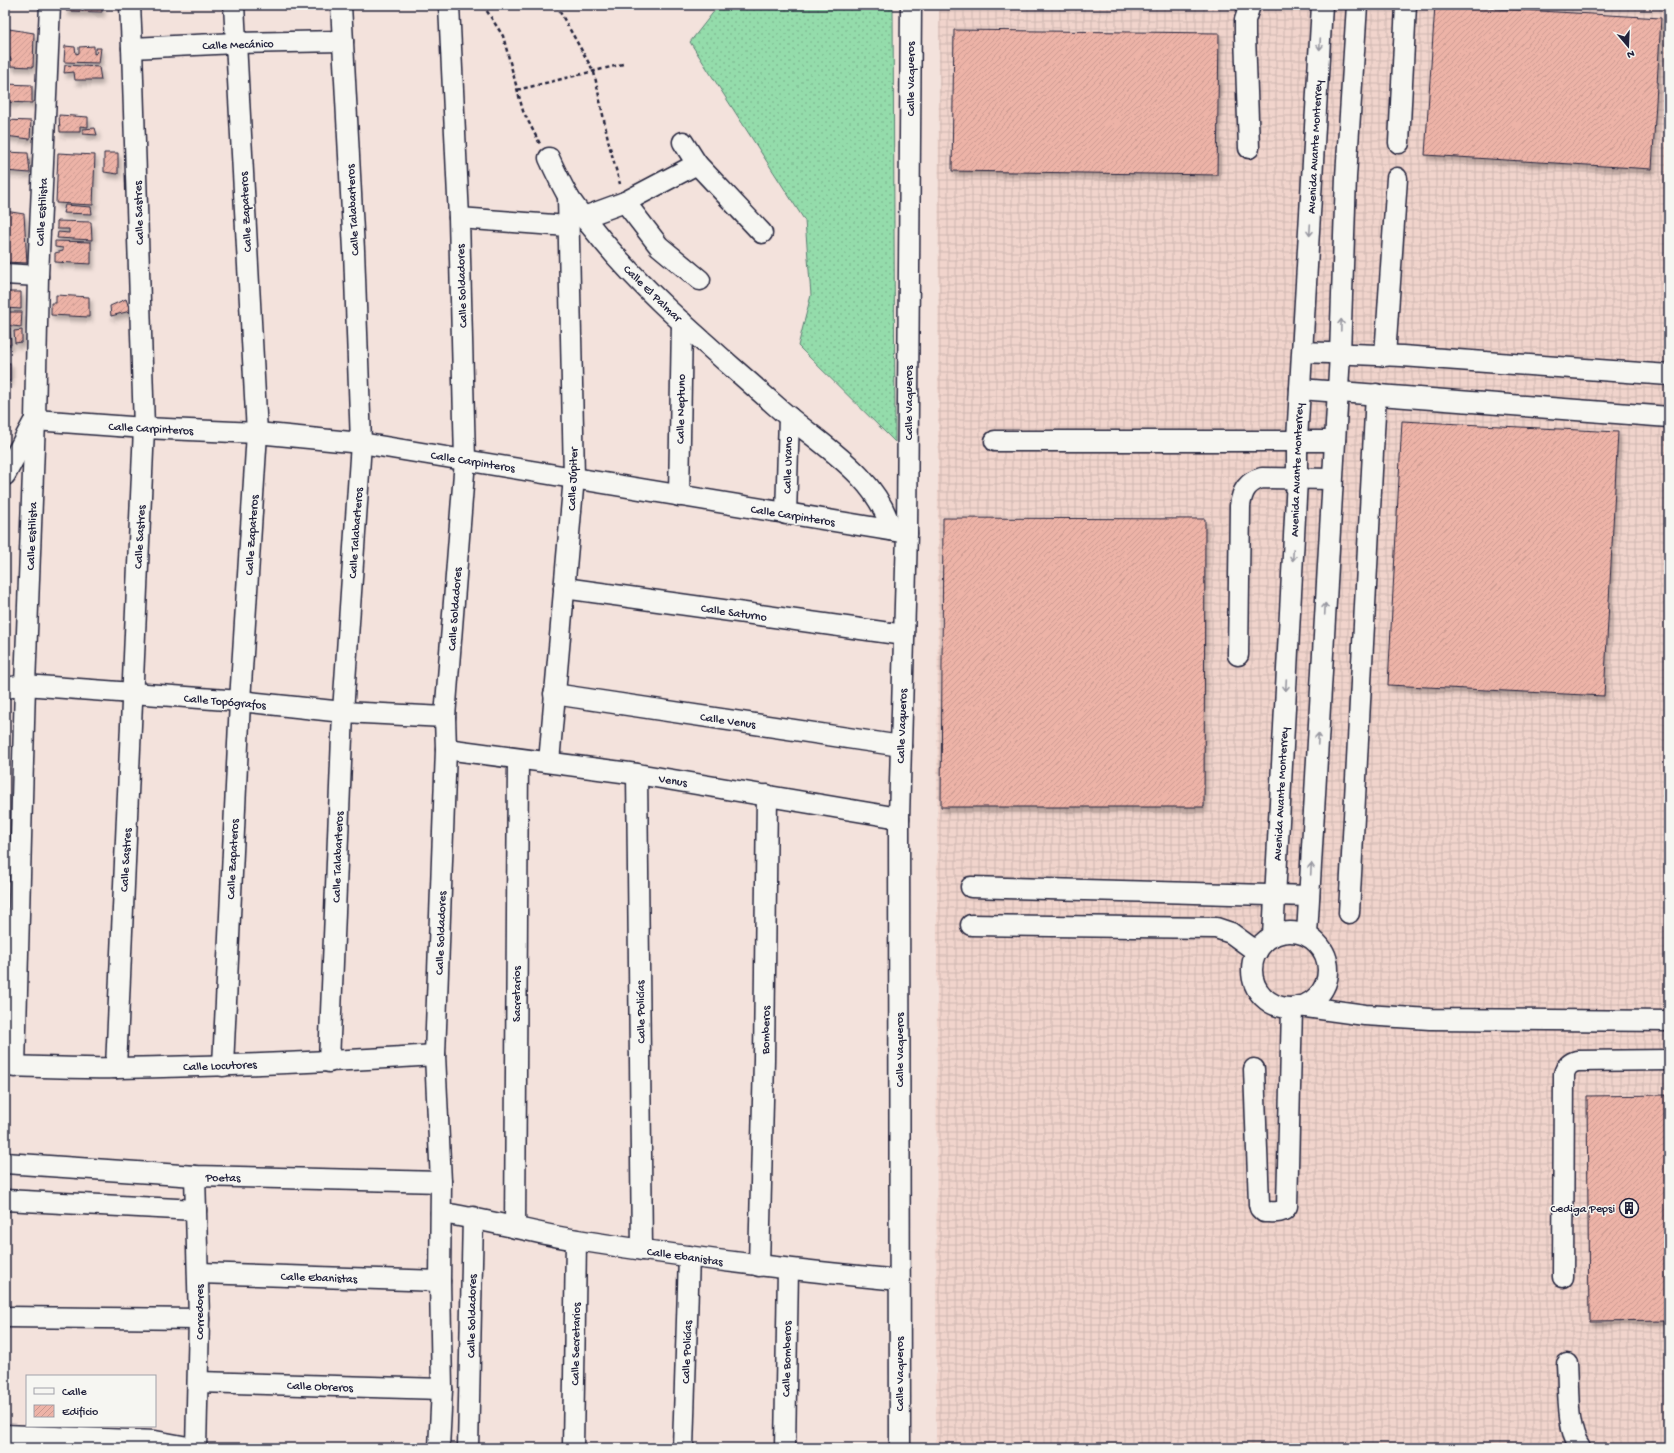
<svg xmlns="http://www.w3.org/2000/svg" width="1674" height="1453" viewBox="0 0 1674 1453" font-family="'Gochi Hand',sans-serif">
	<defs>
		<pattern id="industrial-grid" width="8" height="8" patternUnits="userSpaceOnUse"><rect width="8" height="8" fill="#f1d4cc"/><path d="M0 4h8M4 0v8" fill="none" stroke="#ceb6b0"/></pattern>
		<pattern id="grass-dots" width="8" height="8" patternUnits="userSpaceOnUse"><rect width="8" height="8" fill="#94dcab"/><path d="M2 2h.1M6 6h.1" fill="none" stroke="#7fbc94" stroke-width="1.8" stroke-linecap="round"/></pattern>
		<pattern id="building-hatch" width="6" height="6" patternUnits="userSpaceOnUse"><rect width="6" height="6" fill="#edb3a7"/><path d="M-1 1l2-2M0 6l6-6M5 7l2-2" fill="none" stroke="#cb9a91"/></pattern>
		<filter id="shadow"><feDropShadow dx="2.5" dy="4.5" stdDeviation="2" flood-color="#0004"/></filter>
	</defs>
	<rect width="100%" height="100%" fill="#f3e2dc"/>
	<filter id="ink" filterUnits="userSpaceOnUse"><feTurbulence type="fractalNoise" baseFrequency=".025" numOctaves="2"/><feDisplacementMap in="SourceGraphic" scale="8" xChannelSelector="R" yChannelSelector="G"/><feConvolveMatrix kernelMatrix="1 2 1 2 8 2 1 2 1" color-interpolation-filters="sRGB"/></filter>
	<g filter="url(#ink)">
		<polygon fill="url(#industrial-grid)" points="939,5 1669,5 1669,1448 936,1448"/>
		<polygon fill="url(#grass-dots)" stroke="#5b7f73" points="719,5 893,5 895,442 798,346 811,295 805,221 690,42"/>
		<g fill="url(#building-hatch)" stroke="#22223b" filter="url(#shadow)">
			<polygon points="66,5 102,5 102,12 66,11"/>
			<polygon points="1435,5 1661,18 1652,169 1425,155"/>
			<polygon points="9,29 34,33 33,67 10,66 11,58 7,58"/>
			<polygon points="954,30 1219,33 1217,175 952,171"/>
			<polygon points="65,46 75,47 76,54 79,53 79,47 94,46 94,54 97,53 96,48 101,48 99,63 64,62"/>
			<polygon points="65,65 99,67 101,80 75,80 74,72 64,73"/>
			<polygon points="5,84 32,85 32,103 5,102"/>
			<polygon points="59,115 88,117 88,127 80,126 80,132 60,132"/>
			<polygon points="5,120 31,121 30,139 5,136"/>
			<polygon points="95,128 97,135 83,134 83,129"/>
			<polygon points="5,152 28,153 30,173 5,171"/>
			<polygon points="58,153 95,155 93,205 56,203"/>
			<polygon points="104,153 118,153 118,174 104,172"/>
			<polygon points="65,205 91,207 92,214 63,213"/>
			<polygon points="5,211 24,214 27,263 5,262"/>
			<polygon points="57,221 91,222 92,240 57,238 58,232 69,233 69,229 57,229"/>
			<polygon points="55,241 91,242 91,264 55,262 55,253 63,251 63,248 55,247"/>
			<polygon points="5,292 21,292 21,309 5,308"/>
			<polygon points="56,295 89,297 89,317 51,315 51,303 56,303"/>
			<polygon points="126,299 130,311 111,316 110,306"/>
			<polygon points="5,312 22,312 21,327 5,325"/>
			<polygon points="5,328 10,328 11,345 5,345"/>
			<polygon points="22,330 22,342 15,343 14,331"/>
			<rect x="5" y="363" width="5" height="18"/>
			<polygon points="1402,421 1618,432 1604,696 1388,685"/>
			<polygon points="943,518 1205,519 1204,807 941,807"/>
			<polygon points="1669,1095 1669,1320 1589,1321 1587,1096"/>
		</g>
		<g fill="none" stroke-linecap="round" stroke-linejoin="round">
			<defs>
				<g id="minor">
					<polyline points="132,48 236,43 343,41"/>
					<polyline points="683,142 697,164 762,233"/>
					<polyline points="1399,143 1406,5"/>
					<polyline points="1249,148 1245,35 1245,20 1250,5"/>
					<path d="M549 158C555 171 561 184 568 196 575 208 585 219 594 230 646 296 714 350 776 406 816 442 878 475 891 530"/>
					<polyline points="625,202 659,246 700,280"/>
					<polyline points="584,217 625,202 697,164"/>
					<polyline points="459,218 568,226"/>
					<polyline points="5,274 38,276"/>
					<polyline points="1303,352 1402,356 1669,375"/>
					<polyline points="1385,356 1397,178"/>
					<polyline points="1300,389 1669,417"/>
					<polyline points="35,420 144,428 257,433 361,443 907,533"/>
					<polyline points="995,441 1335,441"/>
					<polyline points="5,475 33,423"/>
					<polyline points="679,496 682,322"/>
					<polyline points="786,514 789,417"/>
					<polyline points="564,588 904,635"/>
					<path d="M1238 655 1240 506C1242 491 1247 482 1262 478L1332 479"/>
					<polyline points="5,688 25,685 240,701 343,712 445,717"/>
					<polyline points="554,694 901,746"/>
					<polyline points="446,749 637,774 899,818"/>
					<polyline points="549,762 574,477 568,196"/>
					<polyline points="637,774 642,1250"/>
					<polyline points="971,887 1309,896"/>
					<polyline points="1349,913 1376,394"/>
					<polyline points="971,925 1216,928 1231,933 1257,952"/>
					<circle cx="1290" cy="970" r="38"/>
					<polyline points="1307,935 1340,354 1346,177 1357,5"/>
					<polyline points="1273,936 1297,479 1297,440 1322,5"/>
					<polyline points="1299,1006 1365,1015 1430,1019 1669,1021"/>
					<polyline points="329,1062 343,712 361,443 354,250 341,5"/>
					<path d="M5 1066C42 1067 80 1069 117 1068 223 1066 329 1062 435 1055"/>
					<polyline points="223,1066 240,701 257,433 234,5"/>
					<polyline points="15,1067 25,685 35,420 38,276 50,5"/>
					<polyline points="116,1068 144,428 132,48 130,5"/>
					<path d="M1254 1069 1259 1204 1260 1208 1264 1212C1273 1212 1283 1214 1287 1206L1292 1008"/>
					<polyline points="5,1163 195,1176 441,1182"/>
					<polyline points="195,1176 199,1319 196,1448"/>
					<polyline points="5,1200 196,1210"/>
					<path d="M441 1213C487 1219 531 1233 577 1240 684 1257 792 1270 899 1280"/>
					<polyline points="515,1228 518,759"/>
					<polyline points="759,1266 764,1059 767,795"/>
					<polyline points="199,1273 440,1281"/>
					<path d="M1563 1277 1564 1074C1566 1067 1569 1063 1577 1061L1669 1060"/>
					<polyline points="5,1317 199,1319"/>
					<path d="M1567 1364C1569 1389 1566 1428 1580 1448"/>
					<polyline points="198,1382 442,1389"/>
					<polyline points="5,1435 155,1441 193,1448"/>
					<polyline points="439,1448 442,1389 440,1281 441,1182 435,1055 446,749 445,717 465,460 459,218 449,5"/>
					<polyline points="468,1448 473,1217"/>
					<polyline points="573,1448 576,1240"/>
					<polyline points="683,1448 689,1256"/>
					<polyline points="785,1448 788,1269"/>
					<polyline points="900,1448 899,818 907,533 911,5"/>
				</g>
			</defs>
			<use href="#minor" stroke="#22223b" stroke-width="23"/>
			<g stroke="#22223b" stroke-width="2.5" stroke-dasharray="4 3" stroke-linecap="butt">
				<polyline points="483,5 503,36 523,111 540,144"/>
				<polyline points="556,5 594,72 609,144 620,184"/>
				<polyline points="517,90 623,64"/>
			</g>
			<use href="#minor" stroke="#f6f6f2" stroke-width="20"/>
		</g>
		<defs><path id="oneway-shaft" d="M-6 0H5M1.5-3L5.5 0L1.5 3" fill="none" stroke-width="1.6" stroke-linecap="round" stroke-linejoin="round"/></defs>
		<g stroke="#9797a0">
			<use href="#oneway-shaft" transform="translate(1320 44) rotate(93)"/>
			<use href="#oneway-shaft" transform="translate(1310 230) rotate(93)"/>
			<use href="#oneway-shaft" transform="translate(1341 325) rotate(-88)"/>
			<use href="#oneway-shaft" transform="translate(1293 555) rotate(93)"/>
			<use href="#oneway-shaft" transform="translate(1325 609) rotate(-87)"/>
			<use href="#oneway-shaft" transform="translate(1286 685) rotate(93)"/>
			<use href="#oneway-shaft" transform="translate(1318 739) rotate(-87)"/>
			<use href="#oneway-shaft" transform="translate(1311 869) rotate(-87)"/>
		</g>
	</g>
	<defs>
		<symbol id="building-ring" viewBox="-11 -11 22 22"><circle r="9.5" fill="#f6f6f2" stroke="#22223b" stroke-width="1.5"/><path d="M-4-6H4V6H1V3H-1V6H-4ZM-2.5-4.3h1.7v1.8h-1.7ZM.8-4.3h1.7v1.8H.8ZM-2.5-1h1.7V.8h-1.7ZM.8-1h1.7V.8H.8Z" fill="#22223b"/></symbol>
	</defs>
	<g fill-rule="evenodd">
		<use href="#building-ring" x="1618" y="1197" width="22" height="22"/>
	</g>
	<g text-anchor="middle" stroke-width="3" stroke-linejoin="round" paint-order="stroke">
		<g font-size="12" fill="#22223b" stroke="#f6f6f2">
			<text transform="translate(238 44) rotate(-2)" y="4">Calle Mecánico</text>
			<text transform="translate(910 79) rotate(-90)" y="4">Calle Vaqueros</text>
			<text transform="translate(1314 147) rotate(-87)" y="4">Avenida Avante Monterrey</text>
			<text transform="translate(352 210) rotate(-93)" y="4">Calle Talabarteros</text>
			<text transform="translate(41 212) rotate(-87)" y="4">Calle Estilista</text>
			<text transform="translate(245 212) rotate(-93)" y="4">Calle Zapateros</text>
			<text transform="translate(138 213) rotate(-92)" y="4">Calle Sastres</text>
			<text transform="translate(461 286) rotate(-92)" y="4">Calle Soldadores</text>
			<text transform="translate(653 293) rotate(44)" y="4">Calle El Palmar</text>
			<text transform="translate(908 403) rotate(-90)" y="4">Calle Vaqueros</text>
			<text transform="translate(680 409) rotate(-89)" y="4">Calle Neptuno</text>
			<text transform="translate(151 428) rotate(3)" y="4">Calle Carpinteros</text>
			<text transform="translate(473 461) rotate(9)" y="4">Calle Carpinteros</text>
			<text transform="translate(787 465) rotate(-89)" y="4">Calle Urano</text>
			<text transform="translate(1296 470) rotate(-88)" y="4">Avenida Avante Monterrey</text>
			<text transform="translate(572 479) rotate(-88)" y="4">Calle Júpiter</text>
			<text transform="translate(793 515) rotate(9)" y="4">Calle Carpinteros</text>
			<text transform="translate(355 533) rotate(-86)" y="4">Calle Talabarteros</text>
			<text transform="translate(251 535) rotate(-86)" y="4">Calle Zapateros</text>
			<text transform="translate(31 536) rotate(-88)" y="4">Calle Estilista</text>
			<text transform="translate(139 537) rotate(-87)" y="4">Calle Sastres</text>
			<text transform="translate(454 609) rotate(-86)" y="4">Calle Soldadores</text>
			<text transform="translate(734 612) rotate(8)" y="4">Calle Saturno</text>
			<text transform="translate(225 701) rotate(5)" y="4">Calle Topógrafos</text>
			<text transform="translate(728 720) rotate(8)" y="4">Calle Venus</text>
			<text transform="translate(901 726) rotate(-88)" y="4">Calle Vaqueros</text>
			<text transform="translate(673 780) rotate(9)" y="4">Venus</text>
			<text transform="translate(1280 794) rotate(-87)" y="4">Avenida Avante Monterrey</text>
			<text transform="translate(337 857) rotate(-88)" y="4">Calle Talabarteros</text>
			<text transform="translate(232 859) rotate(-87)" y="4">Calle Zapateros</text>
			<text transform="translate(125 860) rotate(-87)" y="4">Calle Sastres</text>
			<text transform="translate(440 933) rotate(-88)" y="4">Calle Soldadores</text>
			<text transform="translate(516 994) rotate(-90)" y="4">Sacretarios</text>
			<text transform="translate(640 1012) rotate(-91)" y="4">Calle Policías</text>
			<text transform="translate(765 1030) rotate(-89)" y="4">Bomberos</text>
			<text transform="translate(899 1050) rotate(-90)" y="4">Calle Vaqueros</text>
			<text transform="translate(220 1065) rotate(-2)" y="4">Calle Locutores</text>
			<text transform="translate(223 1177) rotate(1)" y="4">Poetas</text>
			<text transform="translate(685 1256) rotate(8)" y="4">Calle Ebanistas</text>
			<text transform="translate(319 1277) rotate(2)" y="4">Calle Ebanistas</text>
			<text transform="translate(199 1312) rotate(-90)" y="4">Corredores</text>
			<text transform="translate(471 1316) rotate(-89)" y="4">Calle Soldadores</text>
			<text transform="translate(575 1344) rotate(-89)" y="4">Calle Secretarios</text>
			<text transform="translate(686 1352) rotate(-88)" y="4">Calle Policías</text>
			<text transform="translate(786 1359) rotate(-89)" y="4">Calle Bomberos</text>
			<text transform="translate(899 1374) rotate(-90)" y="4">Calle Vaqueros</text>
			<text transform="translate(320 1386) rotate(2)" y="4">Calle Obreros</text>
		</g>
		<g font-size="12" fill="#22223b" stroke="#f6f6f2" text-anchor="end">
			<text x="1615" y="1212">Cediga Pepsi</text>
		</g>
	</g>
	<rect width="1674" height="1453" fill="none" stroke="#f6f6f2" stroke-width="20"/>
	<rect x="10" y="10" width="1654" height="1433" fill="none" stroke="#22223b" stroke-width="1.5" filter="url(#ink)"/>
	<rect x="26" y="1375" width="130" height="52" fill="#f6f6f2" stroke="#a1a1a9"/>
	<rect x="34" y="1388" width="20" height="6" fill="#f6f6f2" stroke="#a1a1a9"/>
	<text x="62" y="1395" font-size="12" fill="#22223b">Calle</text>
	<rect x="34" y="1405" width="20" height="12" fill="url(#building-hatch)" stroke="#a1a1a9"/>
	<text x="62" y="1415" font-size="12" fill="#22223b">Edificio</text>
	<g transform="translate(1628 46) rotate(161)" stroke="#f6f6f2" stroke-width="3" paint-order="stroke">
	<path d="M0-3L7 15L0 10L-7 15Z" fill="#22223b"/>
	<text y="-6" font-size="11" font-weight="bold" text-anchor="middle" fill="#22223b">N</text>
	</g>
</svg>
